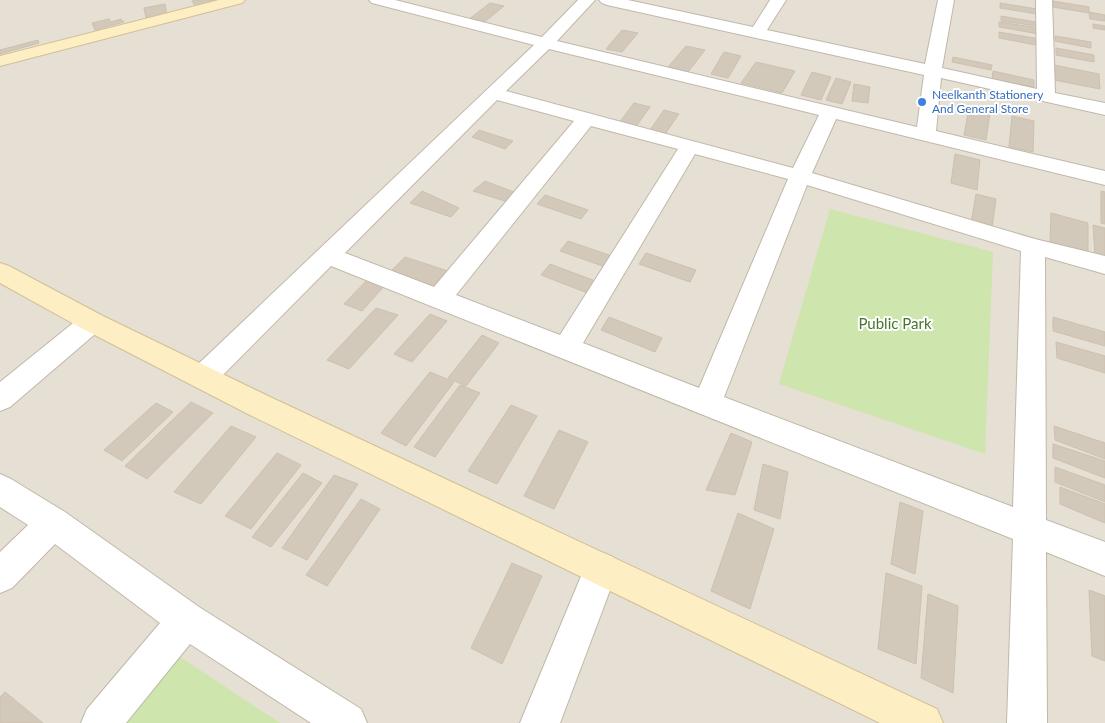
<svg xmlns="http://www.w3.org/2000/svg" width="1105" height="723" viewBox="0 0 1105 723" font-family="Lato,sans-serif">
	<rect width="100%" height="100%" fill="#f2ede5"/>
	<rect fill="#e6dfd3" x="0" y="0" width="1105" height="723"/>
	<g fill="#cee5ae">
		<polygon points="830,209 993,252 985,454 779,384"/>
		<polygon points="177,655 280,723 123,723"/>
	</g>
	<g fill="#d3c9ba" stroke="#cdc0ae">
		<polygon points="196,0 228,0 196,7 192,1"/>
		<polygon points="1053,1 1089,7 1089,13 1053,7"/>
		<polygon points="490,3 504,6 482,24 468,20"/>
		<polygon points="1000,3 1037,9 1037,14 1000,8"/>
		<polygon points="165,4 167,15 146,18 144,8"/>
		<polygon points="1089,12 1105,15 1105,21 1090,19"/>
		<polygon points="1001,16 1036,22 1037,26 1001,21"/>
		<polygon points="109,19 111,22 121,19 124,22 95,30 92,23"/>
		<polygon points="999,22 1039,28 1039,34 999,27"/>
		<polygon points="1093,24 1105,26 1105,30 1093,28"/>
		<polygon points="622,30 638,33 622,52 606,49"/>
		<polygon points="999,32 1040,39 1041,46 999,38"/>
		<polygon points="1055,36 1091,42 1091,48 1055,41"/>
		<polygon points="38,40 39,43 0,54 0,50"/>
		<polygon points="686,46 705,50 688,72 668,67"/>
		<polygon points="1056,48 1094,55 1094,62 1056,55"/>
		<polygon points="724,52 741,56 728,78 711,74"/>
		<polygon points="953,57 992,65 991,70 952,62"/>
		<polygon points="756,62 795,71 782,93 741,83"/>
		<polygon points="1054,65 1099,74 1100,89 1054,80"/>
		<polygon points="993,71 1034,80 1034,87 992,79"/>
		<polygon points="812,72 831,77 821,100 801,95"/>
		<polygon points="836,78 851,82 842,104 826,100"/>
		<polygon points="854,84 870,87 868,103 852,101"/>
		<polygon points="634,103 650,107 635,128 619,123"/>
		<polygon points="969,108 990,113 986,140 964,135"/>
		<polygon points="664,110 679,114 663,137 648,133"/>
		<polygon points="1012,116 1034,121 1033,152 1009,147"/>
		<polygon points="479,130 513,141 505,149 472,137"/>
		<polygon points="955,154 980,160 977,190 951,183"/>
		<polygon points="485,181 519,194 511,203 473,191"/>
		<polygon points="422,191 459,208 451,217 410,203"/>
		<polygon points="1101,191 1105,192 1105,224 1101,223"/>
		<polygon points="976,194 996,199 992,228 971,223"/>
		<polygon points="545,195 588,210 581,219 537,204"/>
		<polygon points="1051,213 1088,223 1088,253 1050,242"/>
		<polygon points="1093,225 1105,228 1105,258 1095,255"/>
		<polygon points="568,241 615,257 608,268 560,251"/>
		<polygon points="646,253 696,270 690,282 639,264"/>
		<polygon points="405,257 451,272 434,293 389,273"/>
		<polygon points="550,264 598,282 590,294 541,275"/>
		<polygon points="370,277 386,284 362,311 344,304"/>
		<polygon points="376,308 398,315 349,369 327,360"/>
		<polygon points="430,314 447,321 412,362 394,354"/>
		<polygon points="609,317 662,338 655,352 601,330"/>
		<polygon points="1053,317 1105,332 1105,346 1053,331"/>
		<polygon points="482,335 499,343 466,386 448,378"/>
		<polygon points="1056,342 1105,356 1105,373 1057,358"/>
		<polygon points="430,372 454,382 406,446 381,433"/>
		<polygon points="460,385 480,393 435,457 414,447"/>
		<polygon points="191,402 213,413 147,479 125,466"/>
		<polygon points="156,403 173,412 122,461 104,450"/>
		<polygon points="511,405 537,416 497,484 468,471"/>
		<polygon points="231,426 256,437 201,504 174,492"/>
		<polygon points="1054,426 1105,443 1105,459 1055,440"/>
		<polygon points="559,430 588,442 554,509 524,496"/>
		<polygon points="731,433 752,442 735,495 706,490"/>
		<polygon points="1053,444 1105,461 1105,478 1053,458"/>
		<polygon points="277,453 301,465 251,529 225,516"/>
		<polygon points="763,464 788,472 780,519 754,510"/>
		<polygon points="1055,467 1105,485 1105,502 1055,482"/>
		<polygon points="303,473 322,483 271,547 252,537"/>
		<polygon points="334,475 358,484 307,560 282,548"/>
		<polygon points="1060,487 1105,504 1105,523 1060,504"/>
		<polygon points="361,499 380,509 327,586 306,575"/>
		<polygon points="900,502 923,511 915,574 891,564"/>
		<polygon points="738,513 774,529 750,609 711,591"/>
		<polygon points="512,563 542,576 502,664 471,648"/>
		<polygon points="886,573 922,586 916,664 878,649"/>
		<polygon points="1089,590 1105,596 1105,661 1092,656"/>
		<polygon points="928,594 958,606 953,693 921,678"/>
		<polygon points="5,692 43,723 0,723 0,697"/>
	</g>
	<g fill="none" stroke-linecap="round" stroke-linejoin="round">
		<defs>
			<g id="street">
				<path d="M369 0H395L542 37 578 0H595L557 41 917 127 924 75 607 5 602 3 599 0H628L753 27 770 0H786L767 30 925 64 938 0H954L942 68 1037 89 1036 0H1052L1055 93 1105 103V115L941 78 936 131 1105 171V185L836 119 812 173 1035 239 1105 256V274L1045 257 1046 520 1105 542V576L1046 552 1047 723H1007L1013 539 331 266 213 385 203 388 193 385 189 377 193 369 534 45 372 3ZM549 49 819 115 793 168 506 91ZM497 100 574 121 434 287 345 253ZM591 126 678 149 560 335 456 295ZM695 154 788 179 699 388 583 343ZM807 185 1021 251 1013 507 724 397Z"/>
				<polygon points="92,312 101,315 105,322 101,329 10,407 0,411 0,382 83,315"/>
				<polygon points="0,474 11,479 65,512 199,607 361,709 367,723 311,723 190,644 126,723 81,723 87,709 160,623 55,544 12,588 0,593 0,552 28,525 0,507"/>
				<polygon points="601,552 613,557 618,569 560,723 520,723 589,557"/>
			</g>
			<g id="secondary">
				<polygon points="219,0 245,0 242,3 0,66 0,56"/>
				<polygon points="0,263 9,266 101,315 268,396 937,709 943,723 880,723 248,414 83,329 0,283"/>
			</g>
		</defs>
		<use href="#street" stroke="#c0b8aa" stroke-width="2"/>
		<use href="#secondary" stroke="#d1c096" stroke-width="2"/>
		<use href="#street" fill="#fff" fill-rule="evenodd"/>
		<use href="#secondary" fill="#fdeec3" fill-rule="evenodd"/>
	</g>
	<circle fill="#3f7fe0" stroke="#fff" stroke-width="2" cx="922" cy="102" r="5"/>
	<g text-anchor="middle" stroke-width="4" stroke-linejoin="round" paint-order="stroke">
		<g font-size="12" fill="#366cbe" stroke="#fff" text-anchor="start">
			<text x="932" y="99">Neelkanth Stationery<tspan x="932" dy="14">And General Store</tspan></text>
		</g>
		<g font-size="15" fill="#47732a" stroke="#fff">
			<text x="895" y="329">Public Park</text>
		</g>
	</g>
</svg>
